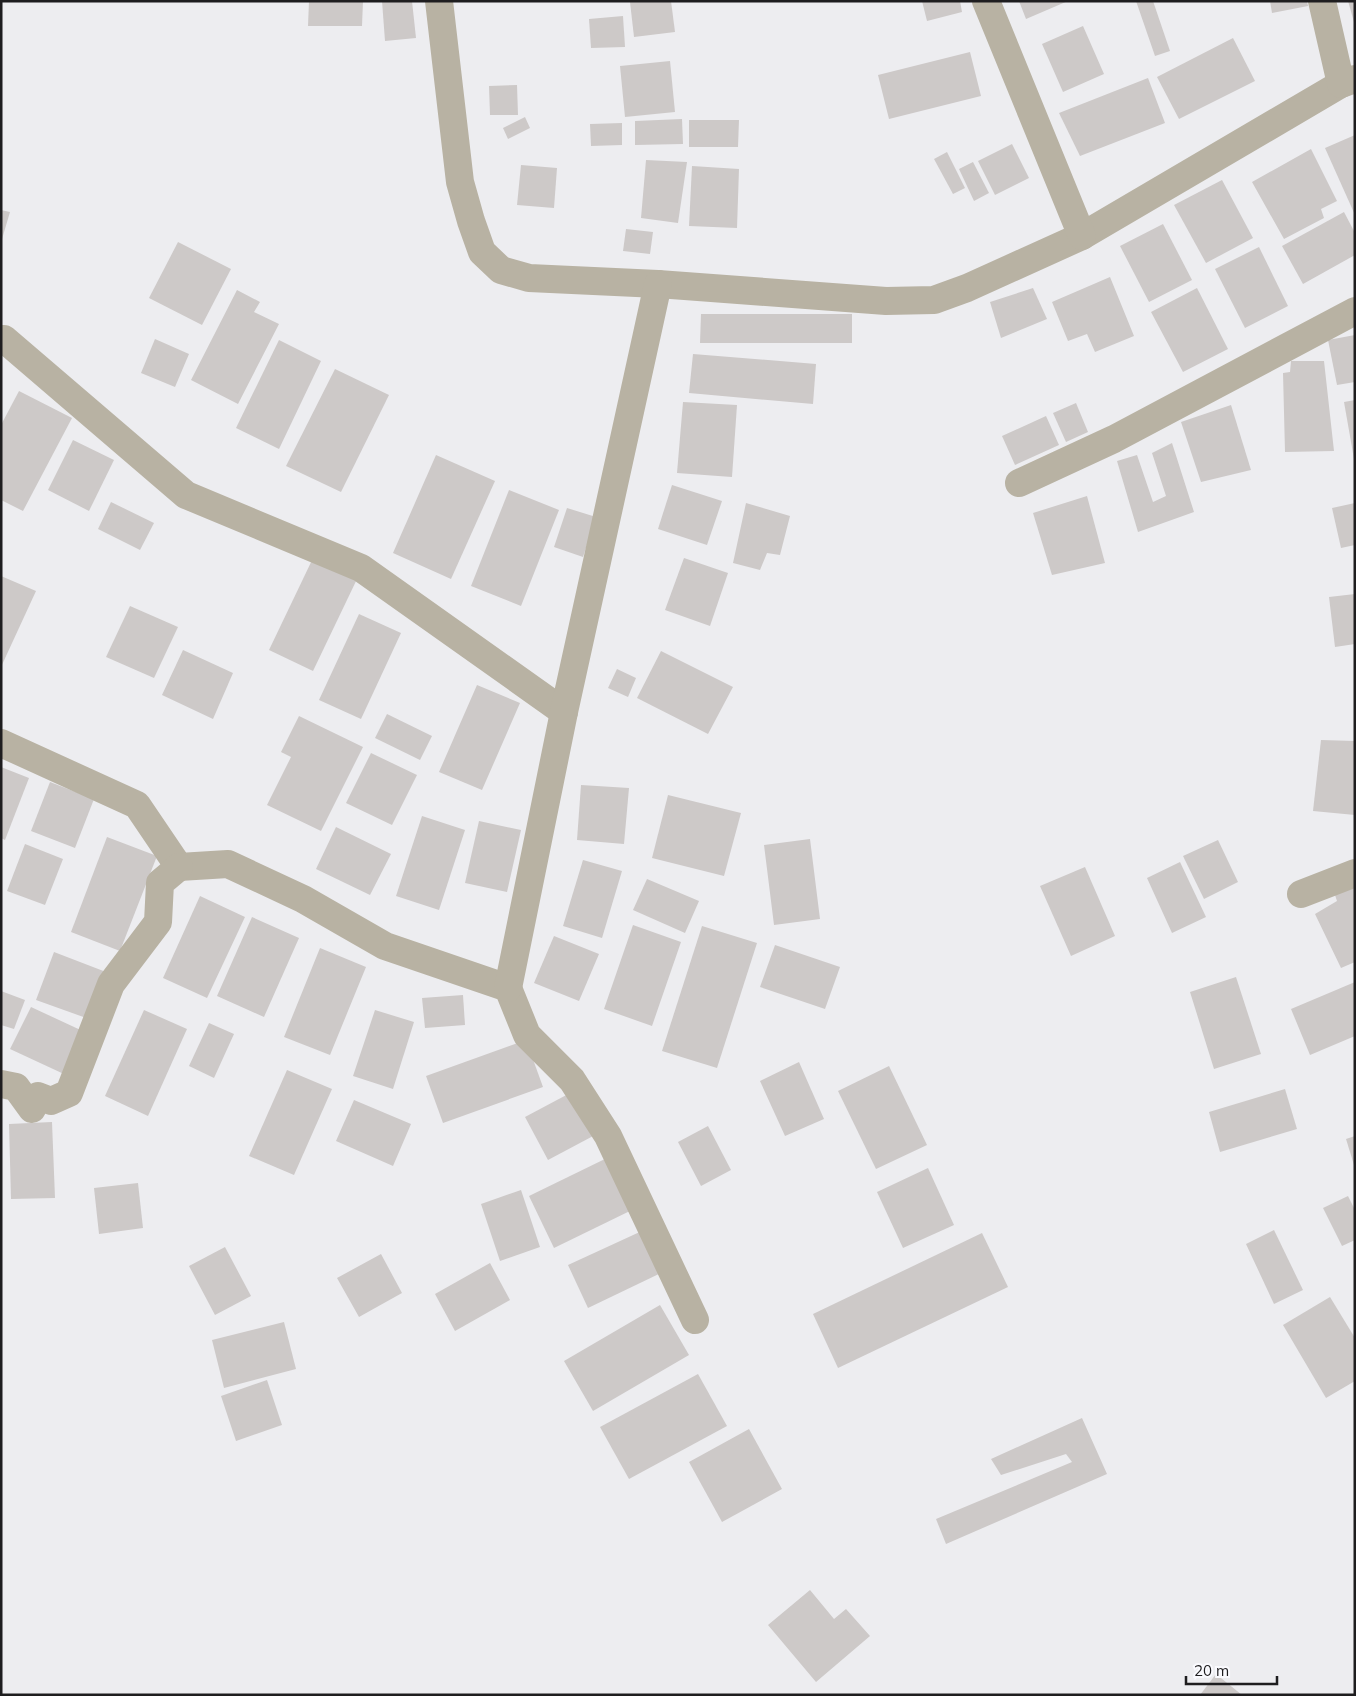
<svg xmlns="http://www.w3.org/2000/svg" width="1356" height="1696" viewBox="0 0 1356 1696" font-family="Mulish,sans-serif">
	<rect width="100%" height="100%" fill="#ededf0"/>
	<g fill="#cdc9c8">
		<polygon points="309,1 363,1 362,26 308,26"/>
		<polygon points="382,1 412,1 416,38 385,41"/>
		<polygon points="671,1 675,32 634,37 630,2"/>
		<polygon points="922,1 960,1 962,12 927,21"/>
		<polygon points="1019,1 1068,1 1026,19"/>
		<polygon points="1136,1 1153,1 1170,51 1155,56"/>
		<polygon points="1270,1 1307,1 1308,6 1272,13"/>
		<polygon points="1348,1 1355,1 1355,22 1354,22"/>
		<polygon points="623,16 625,47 591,48 589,19"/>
		<polygon points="1083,26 1104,74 1063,92 1042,44"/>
		<polygon points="1233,38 1255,81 1179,119 1157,77"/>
		<polygon points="970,52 981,96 889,119 878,75"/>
		<polygon points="670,61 675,112 625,117 620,66"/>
		<polygon points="1148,78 1165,123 1080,156 1059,113"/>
		<polygon points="517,85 518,115 490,115 489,86"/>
		<polygon points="525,117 530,128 508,139 503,128"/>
		<polygon points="682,119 683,144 635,145 635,121"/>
		<polygon points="689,120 739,120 738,147 689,147"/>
		<polygon points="622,123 622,145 591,146 590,124"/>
		<polygon points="1355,135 1355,215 1325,148"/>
		<polygon points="1012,144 1029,178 995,195 978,161"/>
		<polygon points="1311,149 1337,201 1321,209 1324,218 1284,239 1252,182"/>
		<polygon points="947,152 965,188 953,194 934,159"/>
		<polygon points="646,160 687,162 678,223 641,218"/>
		<polygon points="973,162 989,193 974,201 959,169"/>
		<polygon points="521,165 557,168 554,208 517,205"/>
		<polygon points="692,166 739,169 737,228 689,226"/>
		<polygon points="1222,180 1253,238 1206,263 1174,205"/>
		<polygon points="1,210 10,212 2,239 1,238"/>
		<polygon points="1344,212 1355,233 1355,255 1303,284 1282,246"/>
		<polygon points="1163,224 1192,280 1149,302 1120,246"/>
		<polygon points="626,229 653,232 650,254 623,251"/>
		<polygon points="178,242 231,269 202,325 149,298"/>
		<polygon points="1259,247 1288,306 1245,328 1215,269"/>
		<polygon points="1110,277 1134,336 1095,352 1087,334 1068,341 1052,302"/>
		<polygon points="1033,288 1047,319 1001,338 990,302"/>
		<polygon points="1197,288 1228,349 1183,372 1151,312"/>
		<polygon points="237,290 260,302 254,312 279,324 238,404 191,380"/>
		<polygon points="701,314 852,314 852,343 700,343"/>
		<polygon points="1355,335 1355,382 1337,385 1328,340"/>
		<polygon points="155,339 189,354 175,387 141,373"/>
		<polygon points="279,340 321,361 279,449 236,428"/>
		<polygon points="693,354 816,364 813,404 689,393"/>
		<polygon points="1291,361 1324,361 1334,451 1285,452 1283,373 1290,372"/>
		<polygon points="335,369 389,395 341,492 286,466"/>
		<polygon points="19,391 72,418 23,511 1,500 1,425"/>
		<polygon points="1355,400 1355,459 1354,459 1344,402"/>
		<polygon points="683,402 737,405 732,477 677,473"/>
		<polygon points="1076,403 1088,432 1066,442 1053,413"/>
		<polygon points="1231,405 1251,470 1201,482 1181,422"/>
		<polygon points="1046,416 1059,445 1015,465 1002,436"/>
		<polygon points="73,440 114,460 89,511 48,490"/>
		<polygon points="1172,443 1194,512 1138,532 1117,461 1137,455 1153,502 1166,496 1152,453"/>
		<polygon points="436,455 495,481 451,579 393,553"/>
		<polygon points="672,485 722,501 707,545 658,529"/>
		<polygon points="509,490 559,510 521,606 471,586"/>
		<polygon points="1087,496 1105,563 1052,575 1033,513"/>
		<polygon points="111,502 154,523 140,550 98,529"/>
		<polygon points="746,503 790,516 780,555 767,553 760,570 733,563"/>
		<polygon points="1355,503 1355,545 1341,548 1332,508"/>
		<polygon points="567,508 596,517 583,557 554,547"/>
		<polygon points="314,556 358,577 313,671 269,650"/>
		<polygon points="684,558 728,573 710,626 665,610"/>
		<polygon points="1,576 36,591 1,667"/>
		<polygon points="1355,594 1355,644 1335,647 1329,597"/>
		<polygon points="130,606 178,627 154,678 106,657"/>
		<polygon points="359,614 401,633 361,719 319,700"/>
		<polygon points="183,650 233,673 213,719 162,695"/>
		<polygon points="661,651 733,687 708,734 637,698"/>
		<polygon points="617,669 636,678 628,697 608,688"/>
		<polygon points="477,685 520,703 482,790 439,772"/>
		<polygon points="387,714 432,736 420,760 375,738"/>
		<polygon points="299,716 363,747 321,831 267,805 291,757 281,752"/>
		<polygon points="1321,740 1355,741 1355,815 1313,811"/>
		<polygon points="371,753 417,775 392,825 346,803"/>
		<polygon points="1,767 29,778 5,840 1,838"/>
		<polygon points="50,782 94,799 75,848 31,831"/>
		<polygon points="581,785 629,788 624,844 577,840"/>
		<polygon points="668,795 741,813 724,876 652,858"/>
		<polygon points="422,816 465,830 439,910 396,896"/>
		<polygon points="479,821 521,830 507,892 465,883"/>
		<polygon points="336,827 391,854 370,895 316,869"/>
		<polygon points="107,837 157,856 120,951 71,932"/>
		<polygon points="810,839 820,919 774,925 764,845"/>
		<polygon points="1218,840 1238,882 1204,899 1183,856"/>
		<polygon points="25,844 63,859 45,905 7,891"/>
		<polygon points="583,860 622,871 602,938 563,926"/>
		<polygon points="1180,862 1206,917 1172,933 1147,878"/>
		<polygon points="1085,867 1115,936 1071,956 1040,886"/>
		<polygon points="647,879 699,901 685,933 633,910"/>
		<polygon points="1354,886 1355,962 1341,968 1315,914 1337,901 1335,895"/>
		<polygon points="200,896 245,917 207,998 163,978"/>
		<polygon points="252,917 299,938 264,1017 217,996"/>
		<polygon points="633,925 681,942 652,1026 604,1009"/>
		<polygon points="702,926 757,943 717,1068 662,1051"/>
		<polygon points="554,936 599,954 579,1001 534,983"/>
		<polygon points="775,945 840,967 825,1009 760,987"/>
		<polygon points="320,948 366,967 330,1055 284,1037"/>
		<polygon points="54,952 106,972 89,1019 36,1000"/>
		<polygon points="1236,977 1261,1054 1214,1069 1190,992"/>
		<polygon points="1355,982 1355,1036 1310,1055 1291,1009"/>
		<polygon points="1,991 25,1000 14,1029 1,1025"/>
		<polygon points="463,995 465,1025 425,1028 422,998"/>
		<polygon points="31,1007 87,1033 66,1075 10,1049"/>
		<polygon points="144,1010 187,1029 148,1116 105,1096"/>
		<polygon points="375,1010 414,1022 393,1089 353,1076"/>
		<polygon points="209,1023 234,1034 214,1078 189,1066"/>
		<polygon points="526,1040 543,1087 443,1123 426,1076"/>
		<polygon points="799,1062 824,1119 785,1136 760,1081"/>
		<polygon points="889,1066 927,1145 876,1169 838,1091"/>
		<polygon points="287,1070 332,1089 294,1175 249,1156"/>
		<polygon points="1285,1089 1297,1129 1220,1152 1209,1112"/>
		<polygon points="572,1092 595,1135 548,1160 525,1117"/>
		<polygon points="354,1100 411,1124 393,1166 336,1141"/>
		<polygon points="52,1122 55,1198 11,1199 9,1124"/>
		<polygon points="708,1126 731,1170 701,1186 678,1142"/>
		<polygon points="1355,1136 1355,1165 1354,1165 1346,1139"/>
		<polygon points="609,1157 634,1209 554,1248 529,1196"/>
		<polygon points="928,1168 954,1225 903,1248 877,1192"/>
		<polygon points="138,1183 143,1228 99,1234 94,1188"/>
		<polygon points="521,1190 540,1247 500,1261 481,1204"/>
		<polygon points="1348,1196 1355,1210 1355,1240 1342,1246 1323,1208"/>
		<polygon points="644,1230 663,1272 588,1308 568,1265"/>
		<polygon points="1274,1230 1303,1290 1274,1304 1246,1244"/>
		<polygon points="982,1233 1008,1287 838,1368 813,1314"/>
		<polygon points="225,1247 251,1296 215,1315 189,1266"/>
		<polygon points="381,1254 402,1293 359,1317 337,1278"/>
		<polygon points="490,1263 510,1300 455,1331 435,1294"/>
		<polygon points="1330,1297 1355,1338 1355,1381 1326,1398 1283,1325"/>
		<polygon points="660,1305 689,1355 593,1411 564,1361"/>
		<polygon points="284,1322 296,1369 224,1388 212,1340"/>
		<polygon points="698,1374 727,1426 629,1479 600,1427"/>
		<polygon points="267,1380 282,1425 236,1441 221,1396"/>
		<polygon points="1082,1418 1107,1474 946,1544 936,1519 1072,1462 1066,1454 1001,1475 991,1459"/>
		<polygon points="749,1429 782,1489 722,1522 689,1462"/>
		<polygon points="810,1590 834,1619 846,1609 870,1636 816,1682 768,1625"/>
		<polygon points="1216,1674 1242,1695 1200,1695"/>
	</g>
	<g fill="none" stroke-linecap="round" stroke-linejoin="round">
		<g stroke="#b8b2a3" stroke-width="28">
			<polyline points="439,1 460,182 471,221 482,252 501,270 529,278 658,284 886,301 934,300 967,288 1082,236 1341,84 1355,79"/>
			<polyline points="986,1 1082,236"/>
			<polyline points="1322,1 1341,84"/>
			<polyline points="4,339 186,495 361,568 564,712"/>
			<polyline points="1019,483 1114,439 1355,311"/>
			<polyline points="1,743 137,805 179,867 228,864 303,899 385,946 508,988 527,1035 572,1080 608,1136 695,1320"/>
			<polyline points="1301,894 1355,873"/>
			<polyline points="508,988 564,712 658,284"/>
			<polyline points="1,1084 16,1087 32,1109 38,1096 51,1101 69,1093 111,984 158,922 160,883 179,867"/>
		</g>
	</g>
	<rect width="1356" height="1696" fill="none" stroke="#1e1d1f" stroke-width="5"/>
	<path d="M1186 1676v8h91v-8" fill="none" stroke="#1e1d1f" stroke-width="2.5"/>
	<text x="1194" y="1676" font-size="15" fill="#1e1d1f" stroke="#fafafe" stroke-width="4" paint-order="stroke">20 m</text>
</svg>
